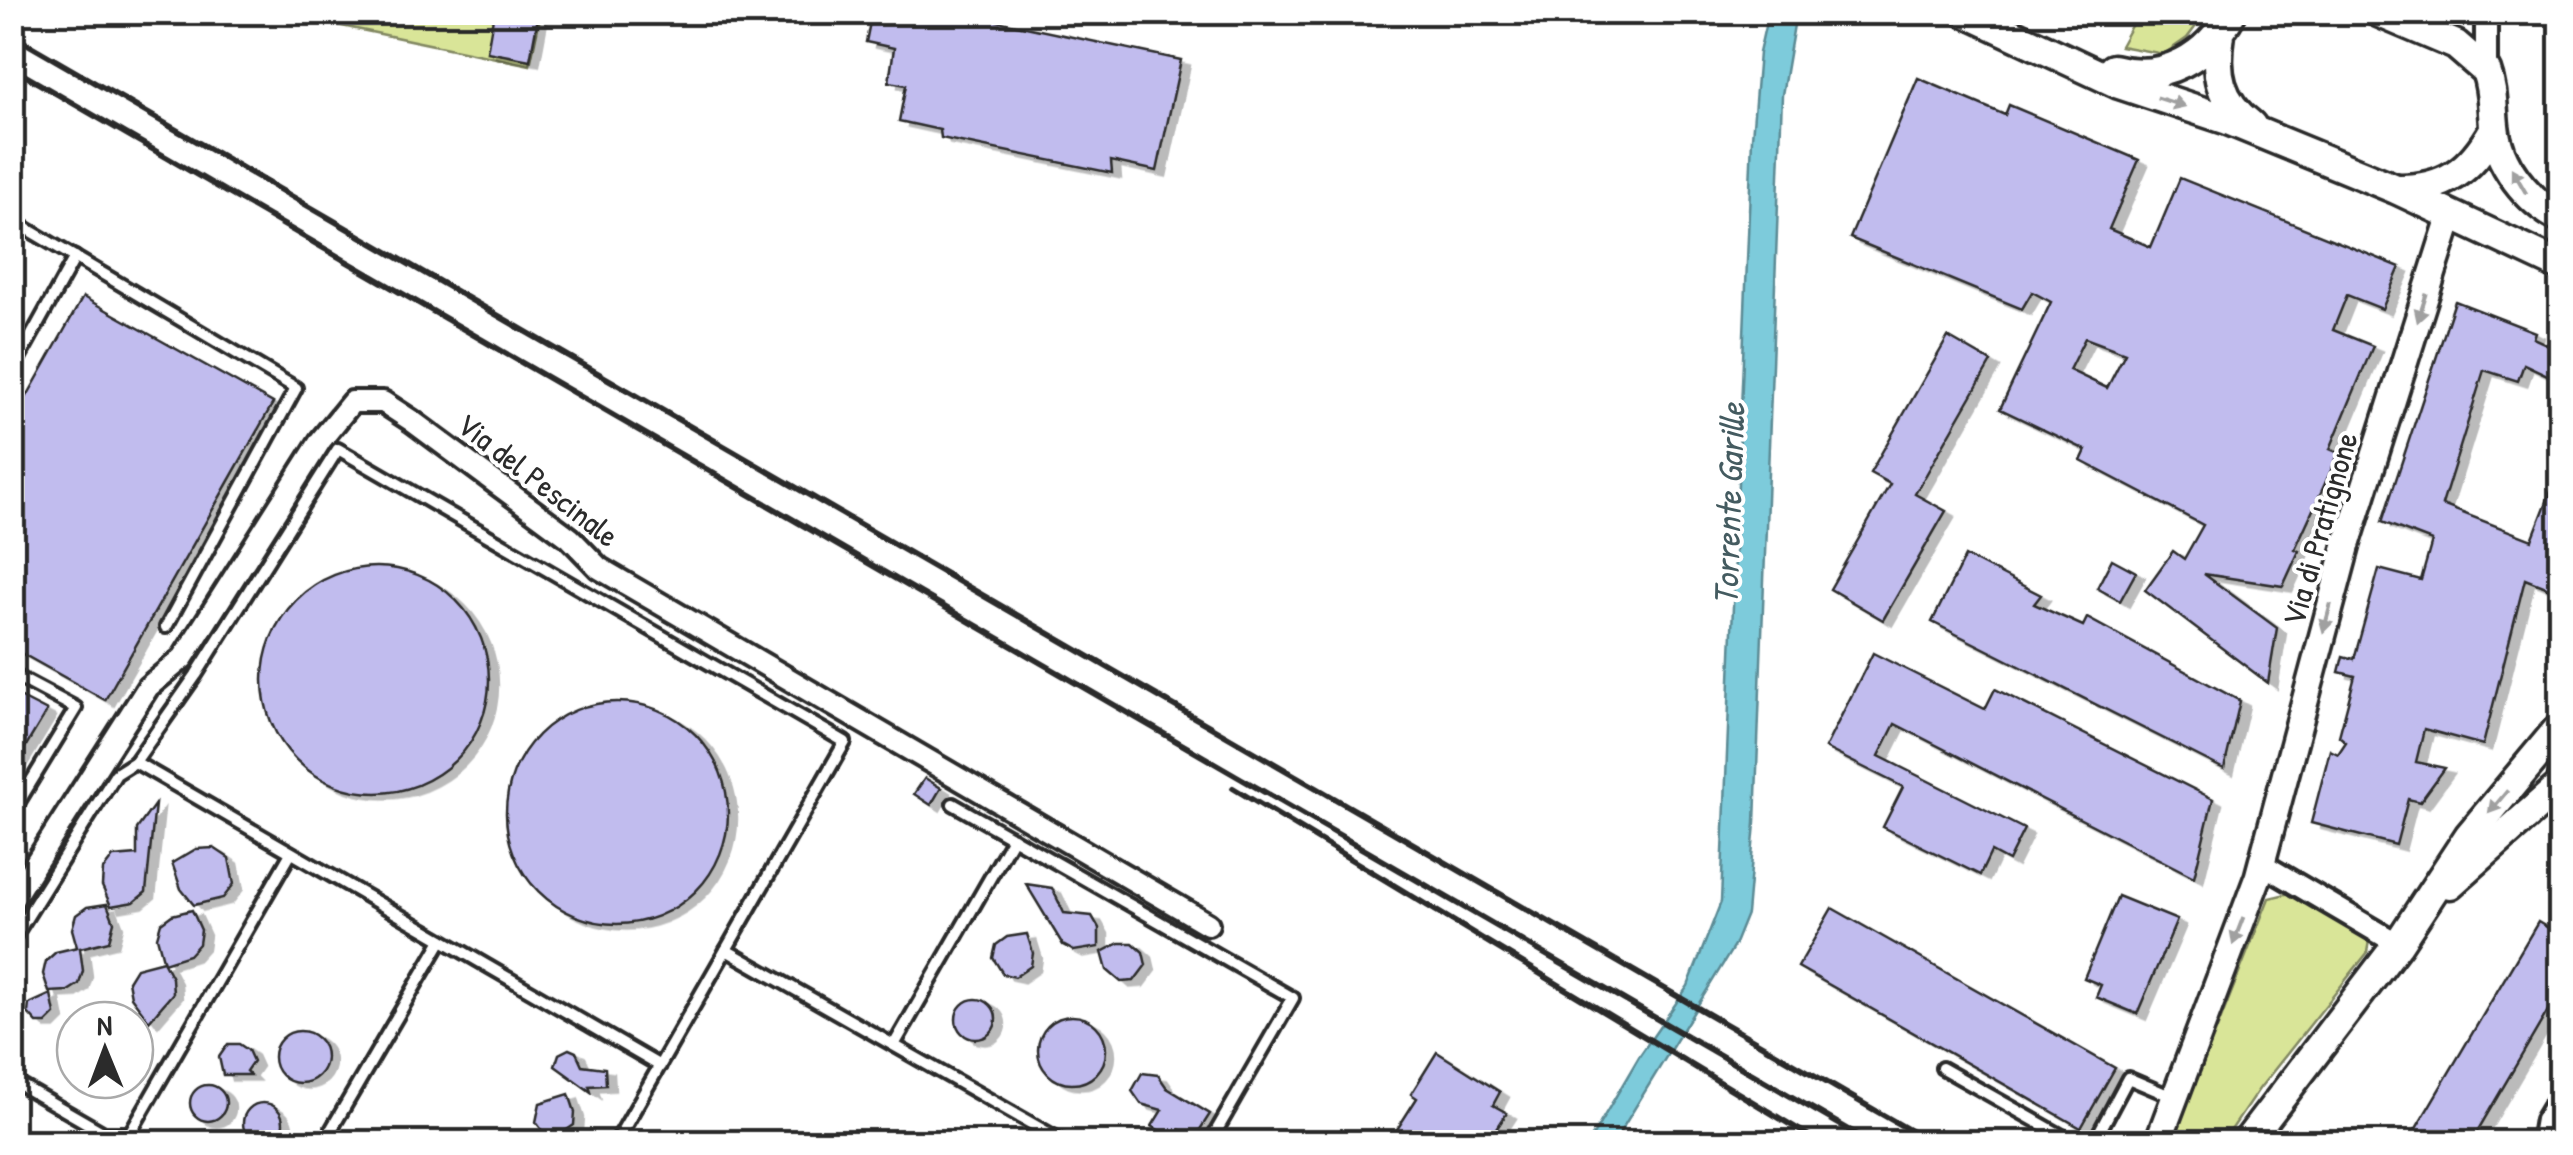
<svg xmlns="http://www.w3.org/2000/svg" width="2573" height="1155" viewBox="0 0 2573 1155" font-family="'Patrick Hand',sans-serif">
	<defs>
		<filter id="shadow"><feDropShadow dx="9" dy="5.5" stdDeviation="0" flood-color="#0004"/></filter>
	</defs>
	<rect width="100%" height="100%" fill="#fff"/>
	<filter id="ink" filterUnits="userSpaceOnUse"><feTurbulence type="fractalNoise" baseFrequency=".01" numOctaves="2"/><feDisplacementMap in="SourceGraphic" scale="20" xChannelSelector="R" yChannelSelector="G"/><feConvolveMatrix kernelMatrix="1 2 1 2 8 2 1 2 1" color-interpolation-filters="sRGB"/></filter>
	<g filter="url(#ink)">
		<g fill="#d9e598" stroke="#828862" stroke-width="2.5">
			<polygon points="279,13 541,13 530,65"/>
			<polygon points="2138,13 2138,12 2206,13 2187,38 2164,54 2120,46"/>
			<polygon points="2290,893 2365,934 2370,941 2368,952 2259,1089 2223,1142 2172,1142 2269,898"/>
		</g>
		<polygon fill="#7dcbdb" stroke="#5c8b95" stroke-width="2.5" points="1768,13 1796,13 1782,95 1755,823 1747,914 1734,946 1614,1142 1589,1142 1640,1055 1688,986 1721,902 1752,138 1759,53"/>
		<g fill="#c1bcee" stroke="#2b2b2b" stroke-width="2.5" fill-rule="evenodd" filter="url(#shadow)">
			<polygon points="494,12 539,12 530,60 487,52"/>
			<polygon points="872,12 955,12 1181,60 1157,171 1111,161 1112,173 941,138 940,130 899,121 906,85 889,82 894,48 866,42"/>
			<path d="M1918 78 2005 115 2009 105 2139 160 2109 229 2151 247 2180 178 2400 267 2382 309 2347 295 2333 330 2373 346 2330 449 2339 453 2295 549 2299 551 2283 586 2204 574 2277 628 2268 683 2145 590 2173 551 2184 559 2203 525 2081 461 2086 450 2000 409 2051 302 2032 292 2022 309 1850 238ZM2085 338 2125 353 2107 388 2069 370Z"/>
			<polygon points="83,297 273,403 105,700 12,648 12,423"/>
			<polygon points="2455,301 2535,332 2533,338 2560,350 2560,381 2524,364 2518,381 2484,370 2442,505 2532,540 2560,468 2560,578 2555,591 2525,579 2483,745 2424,729 2416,762 2445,768 2420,802 2408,799 2396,845 2311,823 2330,750 2338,754 2346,742 2339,736 2355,676 2339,672 2343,656 2354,659 2379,569 2421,580 2432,541 2382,522"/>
			<polygon points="1948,337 1991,362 1915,494 1946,511 1883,620 1830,589 1890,484 1870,473"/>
			<polygon points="1965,556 2041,595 2034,604 2083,626 2087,618 2240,701 2224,769 1932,622"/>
			<polygon points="2112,559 2136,572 2120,601 2097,588"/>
			<circle cx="376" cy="680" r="113"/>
			<polygon points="1873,653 1985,709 1995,689 2213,799 2194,877 1895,724 1879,756 2024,829 2008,861 1991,852 1980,875 1883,827 1903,787 1825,748"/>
			<polygon points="12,693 47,711 12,769"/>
			<circle cx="617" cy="813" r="111"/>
			<polygon points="925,778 941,788 931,805 914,794"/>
			<polygon points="155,804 146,892 134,902 111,906 102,886 103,870 113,857 137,855 137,829"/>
			<polygon points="214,848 229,858 234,884 223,898 194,905 181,889 172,863 196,849"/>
			<polygon points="1026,884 1052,888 1064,913 1092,916 1099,928 1099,947 1074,951 1063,945"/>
			<polygon points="2118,896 2177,920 2137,1014 2096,997 2101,985 2084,978"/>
			<polygon points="107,904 114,922 109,941 80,948 83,971 79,984 68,991 49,992 43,974 46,961 56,952 77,947 72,929 76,915 87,907"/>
			<polygon points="1832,908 2115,1068 2081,1128 1798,967"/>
			<polygon points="192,910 201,930 199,944 189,955 164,963 157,937 161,923 172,915"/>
			<polygon points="2538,922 2560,935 2560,990 2471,1142 2408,1142"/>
			<polygon points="1027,934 1033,953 1031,966 1015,977 1003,974 993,958 996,945 1007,937"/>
			<polygon points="1119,943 1133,943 1143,952 1146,965 1134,981 1121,982 1107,970 1102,952"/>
			<polygon points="163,961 172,978 173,993 149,1021 131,997 128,981 136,968"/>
			<polygon points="51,994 55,1014 46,1023 37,1023 28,1013 29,1004"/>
			<circle cx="976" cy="1019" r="20"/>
			<circle cx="1072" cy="1050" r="34"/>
			<circle cx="300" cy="1057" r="26"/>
			<polygon points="228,1044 239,1044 248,1050 253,1061 246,1071 250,1075 223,1075 219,1057"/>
			<polygon points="569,1049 576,1052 582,1065 605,1068 606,1085 589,1086 591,1092 555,1066 559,1054"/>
			<polygon points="1437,1052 1500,1092 1493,1105 1507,1113 1488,1142 1389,1142 1417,1098 1411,1094"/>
			<polygon points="1142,1073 1158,1075 1167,1088 1210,1114 1194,1139 1180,1130 1174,1140 1152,1126 1162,1110 1141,1104 1132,1091"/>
			<circle cx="208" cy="1103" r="18"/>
			<polygon points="569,1094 575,1112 574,1125 558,1136 544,1133 536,1122 540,1103"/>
			<circle cx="263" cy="1123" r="20"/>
		</g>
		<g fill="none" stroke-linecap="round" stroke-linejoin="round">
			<defs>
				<g id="service">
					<polyline points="12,220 296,388 166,627"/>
					<polyline points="12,371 75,257"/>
					<polyline points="12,674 76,708 12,813"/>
					<polyline points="953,804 1293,998 1210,1142"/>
					<polyline points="12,941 116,774 135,762"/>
					<polyline points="726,950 1064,1142"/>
					<polyline points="894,1045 1013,838"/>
					<polyline points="1942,1068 2073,1142"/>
					<polyline points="12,1080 104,1133 130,1133"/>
					<polyline points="146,1142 130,1133 291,853"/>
					<polyline points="324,1142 442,940"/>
					<polyline points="616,1142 845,742 338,449 196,675 135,762 660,1066"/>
					<polyline points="2094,1142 2128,1078 2175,1098"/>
					<polyline points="2537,1142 2541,1119 2560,1087"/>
				</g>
				<g id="minor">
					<polyline points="2486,12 2486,71"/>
					<polyline points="2405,21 2447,12"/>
					<polyline points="2262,864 2398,944"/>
					<polyline points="12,900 148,687 183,658 321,440 352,402 383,402 412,421 570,538 599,568 1208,924"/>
				</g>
				<polyline id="tertiary" points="2158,1142 2258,877 2347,544 2451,215"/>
				<g id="secondary">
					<polyline points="1965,12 2119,84 2228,120 2396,189 2560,266"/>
					<path d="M2378 12 2456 45 2486 71C2493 90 2492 106 2494 125 2497 164 2528 201 2560 218"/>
					<path d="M2220 34C2214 72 2219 101 2251 125"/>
					<path d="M2113 69C2164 83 2208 57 2232 12"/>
					<path d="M2397 189C2445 190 2471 170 2494 129"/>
					<polyline points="2450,884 2560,786"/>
					<polyline points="2247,1142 2398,944 2469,836 2560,727"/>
				</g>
			</defs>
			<use href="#service" stroke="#2b2b2b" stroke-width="18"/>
			<use href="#minor" stroke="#2b2b2b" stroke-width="28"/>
			<use href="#tertiary" stroke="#2b2b2b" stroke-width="32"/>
			<use href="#secondary" stroke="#2b2b2b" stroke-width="35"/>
			<use href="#service" stroke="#fff" stroke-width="10"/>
			<use href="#minor" stroke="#fff" stroke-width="20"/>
			<use href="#tertiary" stroke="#fff" stroke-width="25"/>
			<use href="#secondary" stroke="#fff" stroke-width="28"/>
			<g stroke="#2b2b2b" stroke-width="6">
				<polyline points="12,35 1930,1142"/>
				<polyline points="12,68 1870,1142"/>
				<polyline points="1233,788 1819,1142"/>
			</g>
		</g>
		<defs><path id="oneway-solid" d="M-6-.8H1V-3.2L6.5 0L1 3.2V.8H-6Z" transform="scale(2.5)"/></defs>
		<g fill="#a0a0a0">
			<use href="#oneway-solid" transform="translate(2171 102) rotate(18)"/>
			<use href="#oneway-solid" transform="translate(2519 181) rotate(-120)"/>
			<use href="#oneway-solid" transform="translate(2422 308) rotate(108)"/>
			<use href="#oneway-solid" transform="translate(2327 618) rotate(105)"/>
			<use href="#oneway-solid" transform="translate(2498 802) rotate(130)"/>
			<use href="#oneway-solid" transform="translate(2238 931) rotate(111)"/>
		</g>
	</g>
	<g text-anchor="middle" stroke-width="8" stroke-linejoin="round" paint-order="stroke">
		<g font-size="32" fill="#2b2b2b" stroke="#fff">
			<text transform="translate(538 480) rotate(38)" y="11">Via del Pescinale</text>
			<text transform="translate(2320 529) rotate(-74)" y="11">Via di Pratignone</text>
		</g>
		<g font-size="35" font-style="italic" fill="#445b60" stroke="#fff">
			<text transform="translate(1729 504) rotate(-88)" y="12">Torrente Garille</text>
		</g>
	</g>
	<rect width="2573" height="1155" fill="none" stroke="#fff" stroke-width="50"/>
	<rect x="25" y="25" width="2523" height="1105" fill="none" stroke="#2b2b2b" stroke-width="4" filter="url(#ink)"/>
	<g transform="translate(105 1050) rotate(359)"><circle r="48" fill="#ffffff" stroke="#aaaaaa" stroke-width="2.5"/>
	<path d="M0-8L18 38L0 25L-18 38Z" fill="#2b2b2b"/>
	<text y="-15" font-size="28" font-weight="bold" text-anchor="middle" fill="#2b2b2b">N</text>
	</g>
</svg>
